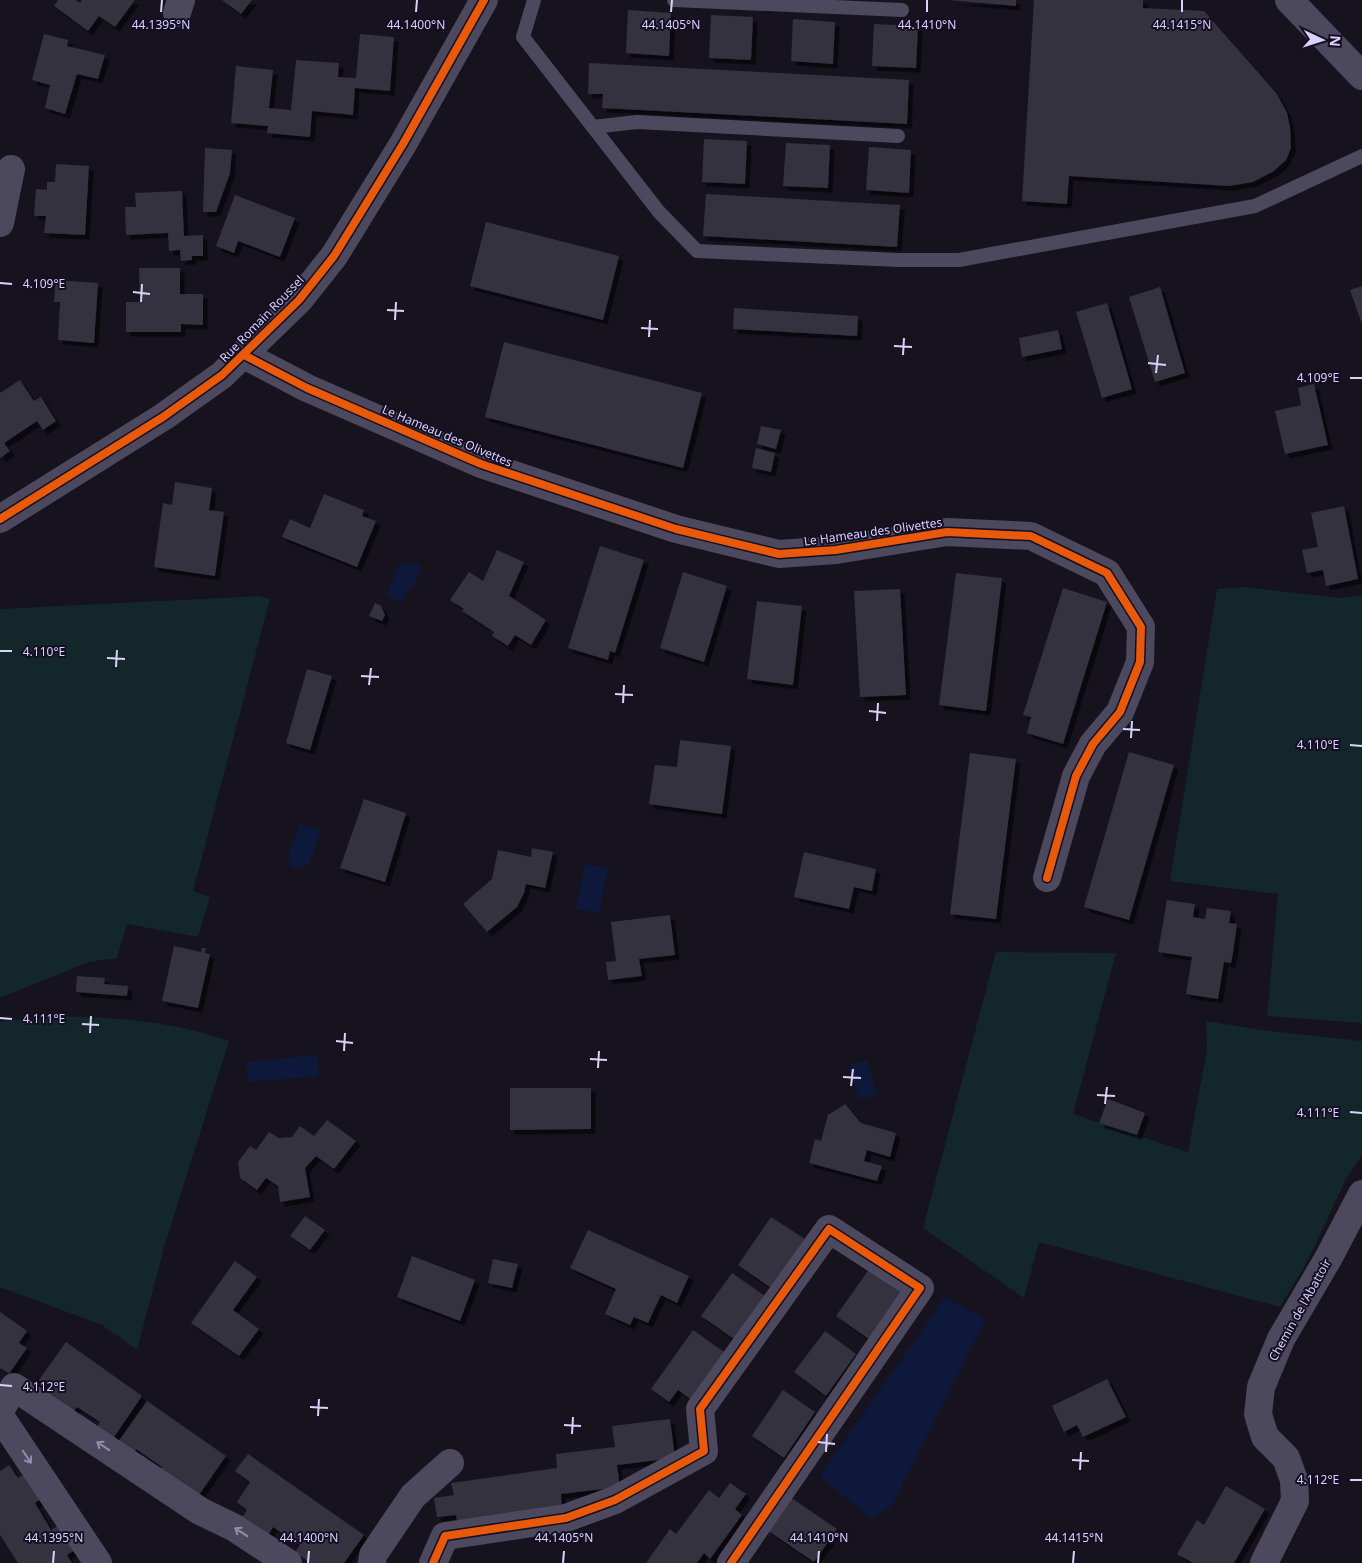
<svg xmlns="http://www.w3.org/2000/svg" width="1362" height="1563" viewBox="0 0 1362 1563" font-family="'Noto Sans',sans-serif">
	<defs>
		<filter id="shadow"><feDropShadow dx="4.5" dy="4.5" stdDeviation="0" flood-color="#0009"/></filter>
	</defs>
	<rect width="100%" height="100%" fill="#16131e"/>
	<g fill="#132629">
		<polygon points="1245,587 1340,598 1362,595 1362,1023 1267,1016 1278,894 1170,881 1217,589"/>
		<polygon points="259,596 270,599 193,891 210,897 198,937 127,924 117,958 89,962 0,998 0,609"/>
		<polygon points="996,952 1116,953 1073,1114 1188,1152 1207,1049 1206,1021 1262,1030 1362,1041 1362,1155 1346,1179 1308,1260 1280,1307 1039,1242 1024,1298 923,1228"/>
		<path d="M55 1016C119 1018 168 1020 229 1041L165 1244 137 1350 102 1325 0 1287V1022Z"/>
	</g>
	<g fill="#0d183b">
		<polygon points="400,562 406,565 413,563 422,566 413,587 407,590 402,603 386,596"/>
		<polygon points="300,823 321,831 309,865 306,864 299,869 291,866 290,859 287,858"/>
		<polygon points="585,864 608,868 599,913 576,909"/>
		<polygon points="317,1055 319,1076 248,1082 246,1062"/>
		<polygon points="867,1060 877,1095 859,1100 849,1065"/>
		<polygon points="945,1297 986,1319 892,1505 871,1519 820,1476"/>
	</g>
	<g fill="#343140" filter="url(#shadow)">
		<polygon points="58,0 76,0 80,3 82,0 135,0 115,27 99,16 88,31 54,6"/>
		<polygon points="222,0 252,0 241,14"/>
		<polygon points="948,0 1016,0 1016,6"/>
		<polygon points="1034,0 1143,0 1143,8 1204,11 1277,94 1287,113 1290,127 1291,148 1286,160 1274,171 1253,182 1229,186 1069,176 1067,204 1022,201"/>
		<polygon points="628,10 671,13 669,56 626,53"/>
		<polygon points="711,15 753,17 751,60 709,58"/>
		<polygon points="793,19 835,22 833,64 791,61"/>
		<polygon points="874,24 918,26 916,68 872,66"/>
		<polygon points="44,34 68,40 67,46 105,55 98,79 77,74 65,114 45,108 50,85 32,80"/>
		<polygon points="360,34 394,37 390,91 355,88 353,115 312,111 310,137 267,133 268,126 231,123 236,66 273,70 269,108 291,110 296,60 339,63 338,77 356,78"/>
		<polygon points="589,63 909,80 907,124 602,108 603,94 588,94"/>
		<polygon points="704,139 747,141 745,184 702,182"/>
		<polygon points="786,143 830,145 828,188 783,186"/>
		<polygon points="869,147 911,150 909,193 866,190"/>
		<polygon points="205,148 232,150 230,173 216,212 203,212"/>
		<polygon points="56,164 89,166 85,235 44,233 46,216 34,216 36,189 47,190 47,182 55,182"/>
		<polygon points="182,191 184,236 203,235 203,256 192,256 192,260 181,261 180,250 169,251 168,233 126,235 125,207 136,207 135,193"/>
		<polygon points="706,194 900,205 897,247 703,236"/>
		<polygon points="235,195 295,218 280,257 238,241 234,253 216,246"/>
		<polygon points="486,222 619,256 603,320 470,286"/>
		<polygon points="139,268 180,268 180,294 203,294 203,325 181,324 181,332 126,332 126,302 140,302"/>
		<polygon points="56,280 98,283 94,343 58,340 60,302 54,302"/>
		<polygon points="1362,286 1362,324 1350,290"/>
		<polygon points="1160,287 1185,373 1155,382 1129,297"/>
		<polygon points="1107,303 1132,389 1102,398 1076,312"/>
		<polygon points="734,308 858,316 857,336 733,329"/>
		<polygon points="1058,330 1062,349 1022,357 1019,338"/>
		<polygon points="504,342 702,393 683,468 485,417"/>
		<polygon points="20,380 34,401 41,397 56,421 43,430 37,421 4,443 10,451 0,458 0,393"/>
		<polygon points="1314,384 1328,445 1285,454 1275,411 1301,405 1298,388"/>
		<polygon points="761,426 781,430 776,449 757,444"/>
		<polygon points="756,448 775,453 771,472 752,468"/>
		<polygon points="175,482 212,488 209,510 224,512 215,576 154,567 163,503 172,505"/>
		<polygon points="324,494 364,510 362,516 376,521 357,567 282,537 290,519 310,528"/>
		<polygon points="1344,506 1358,579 1326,586 1323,570 1307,573 1302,550 1318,547 1311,513"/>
		<polygon points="600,546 644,560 615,653 610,651 608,660 568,648"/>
		<polygon points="497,550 524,562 509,596 546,620 531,645 515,635 508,646 492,636 494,632 462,611 464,609 450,600 469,572 483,581"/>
		<polygon points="683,572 727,586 704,662 660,648"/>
		<polygon points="956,573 1002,578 986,711 939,705"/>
		<polygon points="1063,588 1107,602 1063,744 1027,733 1031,717 1023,715"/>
		<polygon points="900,589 906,695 860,697 854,591"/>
		<polygon points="757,601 802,606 793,685 747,679"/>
		<polygon points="375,603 381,606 385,615 382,621 369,616"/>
		<polygon points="307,669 332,676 310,750 286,743"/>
		<polygon points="680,740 731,746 722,814 649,804 655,765 677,767"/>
		<polygon points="1129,752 1174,765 1129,920 1084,907"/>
		<polygon points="970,753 1016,759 996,919 950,914"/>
		<polygon points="364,799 406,813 385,882 340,868"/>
		<polygon points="532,848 553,852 545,888 526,884 524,893 517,907 487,932 463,904 492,879 498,850 531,857"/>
		<polygon points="804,852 876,869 872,891 854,887 849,909 794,897"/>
		<polygon points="1167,900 1195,904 1193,917 1205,919 1207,908 1231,911 1229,923 1237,924 1233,953 1231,963 1224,962 1218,999 1186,994 1192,957 1158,952"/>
		<polygon points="670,915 675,955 639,959 642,976 608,980 606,962 616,961 611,922"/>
		<polygon points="174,946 201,952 202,948 206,948 205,953 210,954 198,1008 162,1001"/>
		<polygon points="77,976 105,978 104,984 128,986 127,996 76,992"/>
		<polygon points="510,1088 591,1088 591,1129 510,1130"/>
		<polygon points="1108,1099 1145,1113 1137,1135 1099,1123"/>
		<polygon points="845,1104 861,1123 896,1133 890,1157 867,1150 864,1161 882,1166 877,1181 809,1163 815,1139 821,1141 828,1115"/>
		<polygon points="327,1120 356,1141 334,1169 316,1156 305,1168 310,1197 280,1202 278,1186 266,1178 257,1190 240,1178 238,1162 250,1146 256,1150 269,1132 279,1138 292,1137 300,1126 314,1136"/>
		<polygon points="305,1216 325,1230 310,1250 290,1236"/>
		<polygon points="771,1217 805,1239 771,1288 738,1265"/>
		<polygon points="588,1230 689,1276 677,1303 661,1295 648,1323 634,1317 630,1325 605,1314 616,1289 570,1268"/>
		<polygon points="412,1256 475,1280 460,1321 397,1297"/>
		<polygon points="493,1259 518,1264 512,1288 488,1283"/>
		<polygon points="235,1261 257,1277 233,1310 259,1329 239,1356 191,1323"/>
		<polygon points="870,1268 903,1291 869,1339 836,1316"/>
		<polygon points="732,1273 765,1296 734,1339 701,1316"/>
		<polygon points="0,1312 27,1331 19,1343 27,1348 9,1374 1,1368 0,1370"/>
		<polygon points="693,1330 727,1354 693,1401 678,1390 669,1402 651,1389"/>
		<polygon points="825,1331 856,1354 826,1396 794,1372"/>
		<polygon points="66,1342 142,1396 112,1440 95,1429 100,1422 77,1407 72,1413 47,1395 51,1389 39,1380"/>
		<polygon points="1107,1379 1126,1417 1083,1437 1077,1425 1064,1432 1052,1406"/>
		<polygon points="783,1390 815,1412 784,1458 752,1436"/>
		<polygon points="147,1401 226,1456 199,1495 157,1474 162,1467 136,1449 132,1456 116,1445"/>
		<polygon points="670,1419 675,1458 617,1465 620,1487 561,1494 562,1508 457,1522 456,1515 437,1517 434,1498 454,1495 451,1483 557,1468 556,1454 615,1447 612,1426"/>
		<polygon points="248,1454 364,1535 344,1563 310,1563 295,1552 300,1545 273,1527 269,1534 243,1516 247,1510 237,1502 250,1482 235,1471"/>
		<polygon points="9,1465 18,1478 26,1473 42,1498 35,1503 51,1530 59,1525 75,1550 67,1555 72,1563 18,1563 0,1535 0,1471"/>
		<polygon points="730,1483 746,1494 735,1509 742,1515 710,1559 704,1553 697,1563 646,1563 670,1529 676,1534 709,1490 719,1498"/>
		<polygon points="1226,1486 1265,1509 1234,1563 1193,1563 1177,1554 1197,1520 1204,1525"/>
		<polygon points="790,1497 837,1529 814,1562 767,1530"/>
	</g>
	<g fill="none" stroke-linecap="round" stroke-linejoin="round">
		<g stroke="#4c495e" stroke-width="14">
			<polyline points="534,0 523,37 659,212 697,251 899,260 959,260 1255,206 1362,156"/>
			<polyline points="674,0 902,10"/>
			<polyline points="593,127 637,122 898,136"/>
		</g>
		<g stroke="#4c495e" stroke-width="28">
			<polyline points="1289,0 1362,76"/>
			<polyline points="177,13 181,0"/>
			<polyline points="0,223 11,169"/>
			<polyline points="244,355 307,388 481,464 676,529 779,554 836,550 947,532 1031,536 1107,573 1141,627 1140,662 1120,712 1093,744 1076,776 1047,878"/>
			<polyline points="0,519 163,417 222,375 299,300 334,256 403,144 484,0"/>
			<polyline points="0,1411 14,1387 200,1511 235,1528 288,1563"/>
			<polyline points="0,1416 98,1563"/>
			<polyline points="372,1563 373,1555 413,1496 450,1463"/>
			<polyline points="433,1563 445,1536 566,1518 615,1500 704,1451 700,1409 829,1229 920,1288 731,1563"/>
			<polyline points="1264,1563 1295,1501 1294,1480 1286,1458 1265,1437 1258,1414 1261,1387 1281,1339 1329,1257 1362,1194"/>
		</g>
		<defs>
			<g id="cycleway">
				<polyline points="244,355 307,388 481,464 676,529 779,554 836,550 947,532 1031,536 1107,573 1141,627 1140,662 1120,712 1093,744 1076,776 1047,878"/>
				<polyline points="0,519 163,417 222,375 299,300 334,256 403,144 484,0"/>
				<polyline points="433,1563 445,1536 566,1518 615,1500 704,1451 700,1409 829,1229 920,1288 731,1563"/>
			</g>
		</defs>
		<use href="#cycleway" stroke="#140f22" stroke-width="11"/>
		<use href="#cycleway" stroke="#e8590c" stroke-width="8"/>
	</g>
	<defs><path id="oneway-shaft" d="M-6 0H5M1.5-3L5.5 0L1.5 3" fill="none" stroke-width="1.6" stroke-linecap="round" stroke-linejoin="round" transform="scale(1.25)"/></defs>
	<g stroke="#948dae">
		<use href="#oneway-shaft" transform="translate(103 1446) rotate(-146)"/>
		<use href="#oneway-shaft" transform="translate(27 1457) rotate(56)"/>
		<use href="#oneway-shaft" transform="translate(241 1532) rotate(-147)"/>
	</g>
	<path fill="none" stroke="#dbd1fd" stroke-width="2" d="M161 12 162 0M416 12 417 0M671 12 672 0M927 12V0M1182 12V0M0 283 12 284M133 292 150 294M141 302 142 284M387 310 404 311M395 320 396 302M641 328 658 329M649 337 650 320M894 346 912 347M903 355 904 338M1148 363 1166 365M1156 373 1158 355M1350 378H1362M0 651H12M107 658 125 659M116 667 117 650M361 676 379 677M369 685 371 668M615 694 633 695M623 703 624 685M869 711 886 713M877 721 878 703M1123 729 1140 730M1131 738 1132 721M1350 745 1362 746M0 1018 12 1019M82 1024 99 1025M90 1033 91 1016M336 1041 353 1043M344 1051 345 1033M590 1059 607 1060M598 1068 599 1051M843 1077 861 1078M851 1086 853 1069M1097 1095 1115 1096M1105 1104 1107 1087M1350 1112 1362 1113M0 1385 12 1386M310 1407 328 1408M318 1416 319 1399M564 1425 581 1426M572 1434 573 1417M818 1442 835 1444M826 1452 827 1434M1072 1460 1089 1461M1080 1470 1081 1452M1350 1480H1362M53 1563 54 1551M308 1563 309 1551M563 1563 564 1551M818 1563 819 1551M1073 1563 1074 1551"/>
	<g text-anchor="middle" stroke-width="4" stroke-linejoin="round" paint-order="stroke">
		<g font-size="12" fill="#dbd1fd" stroke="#140f22">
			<text transform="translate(262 319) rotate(-46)" y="4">Rue Romain Roussel</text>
			<text transform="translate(447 436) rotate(23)" y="4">Le Hameau des Olivettes</text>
			<text transform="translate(873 532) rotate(-8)" y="4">Le Hameau des Olivettes</text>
			<text transform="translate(1300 1310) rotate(-61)" y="4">Chemin de l'Abattoir</text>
		</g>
	</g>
	<g font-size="12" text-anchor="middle" fill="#dbd1fd" stroke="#140f22" stroke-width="4" stroke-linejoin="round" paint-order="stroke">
		<text x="161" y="29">44.1395°N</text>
		<text x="416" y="29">44.1400°N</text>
		<text x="671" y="29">44.1405°N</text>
		<text x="927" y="29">44.1410°N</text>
		<text x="1182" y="29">44.1415°N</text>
		<text x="44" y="288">4.109°E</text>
		<text x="1318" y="382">4.109°E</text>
		<text x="44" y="656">4.110°E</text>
		<text x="1318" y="749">4.110°E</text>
		<text x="44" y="1023">4.111°E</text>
		<text x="1318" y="1117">4.111°E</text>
		<text x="44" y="1391">4.112°E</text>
		<text x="1318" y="1484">4.112°E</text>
		<text x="54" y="1542">44.1395°N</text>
		<text x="309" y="1542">44.1400°N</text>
		<text x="564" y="1542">44.1405°N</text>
		<text x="819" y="1542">44.1410°N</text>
		<text x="1074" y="1542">44.1415°N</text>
	</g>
	<g transform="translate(1322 40) rotate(94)" stroke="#140f22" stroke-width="4" paint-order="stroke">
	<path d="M0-4L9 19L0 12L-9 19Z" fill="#dbd1fd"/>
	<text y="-8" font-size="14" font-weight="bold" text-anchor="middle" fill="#dbd1fd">N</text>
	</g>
</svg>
